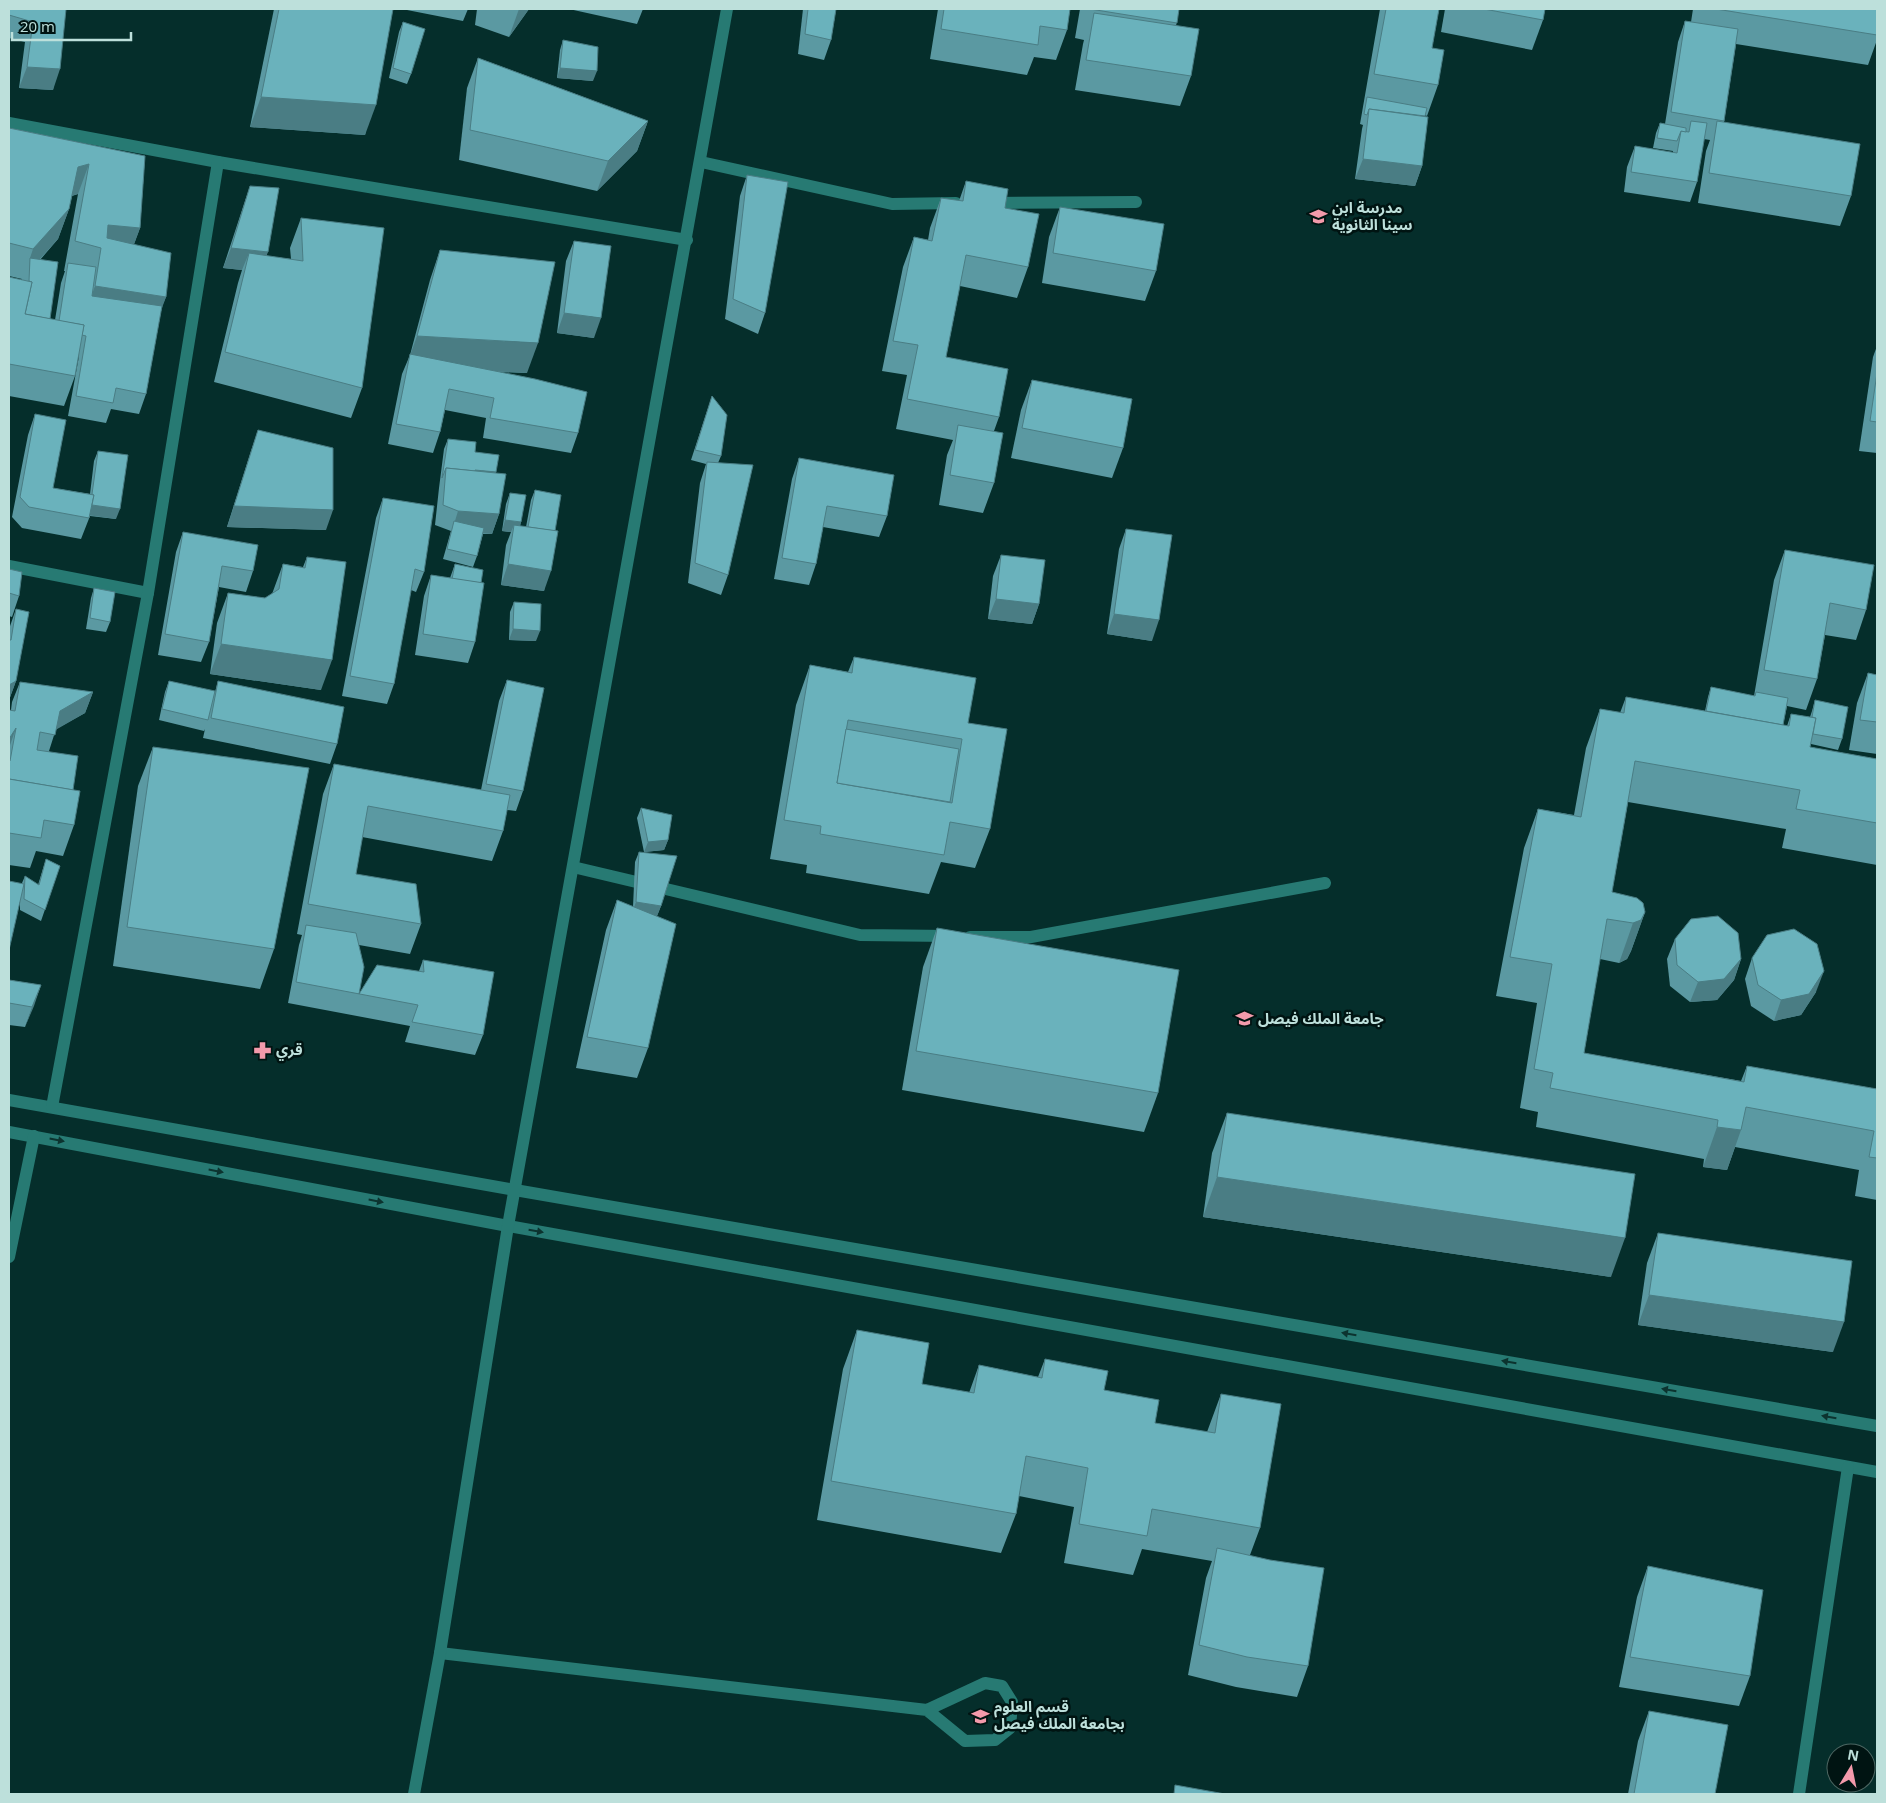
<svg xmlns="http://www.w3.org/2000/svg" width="1886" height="1803" viewBox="0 0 1886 1803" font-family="'Open Sans','Noto Sans Arabic',sans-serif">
	<rect width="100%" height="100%" fill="#052e2b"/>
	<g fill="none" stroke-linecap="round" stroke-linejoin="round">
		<g stroke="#277a73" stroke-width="12">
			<polyline points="9,123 218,162 687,240"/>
			<polyline points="701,162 892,204 956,203"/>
			<polyline points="989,203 1136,202"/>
			<polyline points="9,566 148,593"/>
			<polyline points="573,867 860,935 950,936"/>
			<polyline points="970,937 1031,937 1325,883"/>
			<polyline points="9,1100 515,1190 1877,1426"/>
			<polyline points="52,1107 148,593 218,162"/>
			<polyline points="9,1132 508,1226 1877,1472"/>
			<polyline points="9,1257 34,1136"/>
			<polyline points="440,1653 927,1710 965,1741 995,1740 1010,1728 1012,1702 1002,1686 985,1683 927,1710"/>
			<polyline points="414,1794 440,1653 508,1226 727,9"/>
			<polyline points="1799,1794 1848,1467"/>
		</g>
	</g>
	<g fill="#5b99a2" fill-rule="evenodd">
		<polygon points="9,9 66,9 53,90 19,88 25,42 9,38"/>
		<polygon points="274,9 393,9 365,135 250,127"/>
		<polygon points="408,9 468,9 463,21 407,10"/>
		<polygon points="477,9 529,9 509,37 475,25"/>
		<polygon points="569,9 643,9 637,24"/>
		<polygon points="803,9 836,9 831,40 824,60 798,54"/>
		<polygon points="938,9 1070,9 1067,30 1056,60 1034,57 1027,75 930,59"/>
		<polygon points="1080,9 1179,9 1176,26 1191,76 1180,106 1075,90 1083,44 1084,40 1075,38"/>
		<polygon points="1380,9 1439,9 1432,48 1438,85 1427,116 1425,115 1422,166 1415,186 1355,179 1362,129 1363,125 1360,124"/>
		<polygon points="1445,9 1545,9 1543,20 1532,50 1441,32"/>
		<polygon points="1693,9 1877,9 1877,40 1868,65 1736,44 1724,122 1851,196 1840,226 1698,203 1706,151 1710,140 1704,139 1697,182 1690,202 1624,192 1627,167 1635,146 1673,153 1673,151 1653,148 1656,133 1660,123 1665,124 1678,42 1685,21 1691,22"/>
		<polygon points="403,22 411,74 407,84 389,78 399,32"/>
		<polygon points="563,40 593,81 557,78 560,50"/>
		<polygon points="478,58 648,121 637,151 597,191 459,160 467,88"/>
		<path d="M9 128 145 156 140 228 134 244 166 297 162 306 146 394 139 414 111 409 106 423 68 416 79 356H78L75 376 64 406 9 396V277L22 280V279L9 276ZM78 194 64 271H65L61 283 55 320 50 319 40 260 58 239 69 209 72 196Z"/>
		<polygon points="747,175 765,313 758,334 725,319 740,196"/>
		<polygon points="966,181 1005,208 1028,267 1017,298 960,286 946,357 999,417 994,431 994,483 983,513 939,505 947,455 953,440 896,429 907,375 882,371 903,267 914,237 928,240 930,228 941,198 959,201"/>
		<polygon points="250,186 267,256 291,259 290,248 301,218 362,388 351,418 214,382 238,283 242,270 223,268 243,207"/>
		<polygon points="1060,207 1156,271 1145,301 1042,283 1049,237"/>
		<polygon points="574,241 594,338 557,333 566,261"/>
		<polygon points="440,250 527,373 499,372 578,433 571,453 483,438 486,418 445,410 440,432 433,453 388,444 402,374 410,355 430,280"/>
		<polygon points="1877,346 1877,453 1859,451 1873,357"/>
		<polygon points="1032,380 1123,448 1112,478 1011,458 1021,410"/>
		<polygon points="712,396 721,456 718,463 728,575 721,595 688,583 700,483 706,464 691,460"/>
		<polygon points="35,414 53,488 90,494 94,461 98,451 116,519 90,516 81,539 22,528 12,517 28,435"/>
		<polygon points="258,430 326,530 227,527 251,451"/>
		<polygon points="448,439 475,452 499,514 492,534 483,534 477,556 473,567 443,559 451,531 435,525 439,488 444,449"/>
		<polygon points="799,458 887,516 879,537 823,527 816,564 809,585 774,579 792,479"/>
		<polygon points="535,490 555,531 544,591 501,585 506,545 511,532 502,531 506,504 510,493 521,522 520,526 526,527 531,500"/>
		<polygon points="383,498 424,572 416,592 411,590 394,684 387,704 342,696 376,518"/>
		<polygon points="1126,529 1152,641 1107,634 1119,549"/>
		<polygon points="183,532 253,571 246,592 219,587 209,642 201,662 158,655 176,552"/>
		<polygon points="1785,550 1866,610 1856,640 1825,635 1817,679 1806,710 1787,706 1783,725 1787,726 1791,714 1810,717 1812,711 1815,700 1842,739 1838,750 1811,744 1810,747 1877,759 1877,865 1782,848 1786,829 1628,802 1612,892 1645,912 1631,951 1627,959 1619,963 1600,959 1584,1053 1741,1081 1747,1066 1877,1089 1877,1200 1855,1196 1859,1170 1735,1147 1727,1170 1703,1167 1704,1159 1536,1127 1538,1112 1520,1108 1537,1003 1496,996 1524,848 1538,809 1574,815 1586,748 1600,709 1620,713 1626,697 1705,711 1708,697 1711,687 1754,696 1774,580"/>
		<polygon points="1001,555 1039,604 1032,624 988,619 993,576"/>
		<polygon points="307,557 321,690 210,674 217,623 228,593 265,598 272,594 283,564 303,567"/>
		<polygon points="455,564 475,642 468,663 415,655 424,596 431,575 450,578"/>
		<polygon points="9,569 19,596 12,617 9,616"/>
		<polygon points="94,588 110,622 106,632 86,629 91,598"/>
		<polygon points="514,602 536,641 509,640 510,612"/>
		<polygon points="16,609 16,681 9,700 9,629"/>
		<polygon points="854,657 968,723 990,829 975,868 941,862 929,894 806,873 807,865 770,859 796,705 810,665 848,672"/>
		<polygon points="1868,673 1877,675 1877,754 1849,750 1857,703"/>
		<polygon points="507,680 523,791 516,811 507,810 503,831 492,861 362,837 356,874 421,924 410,954 359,945 359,994 419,971 423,960 483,1035 475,1055 405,1042 410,1026 288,1003 299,945 302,935 297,934 323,794 334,764 481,790 499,701"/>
		<polygon points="169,681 215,692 218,681 337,744 330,764 203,738 205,729 204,731 159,720 165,692"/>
		<polygon points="20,682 93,692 85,713 56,729 49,751 73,790 74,825 63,856 36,851 30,868 9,865 9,710 11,710 12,702"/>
		<polygon points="153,747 274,949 260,989 113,966 138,786"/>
		<polygon points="641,808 668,840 664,850 644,852 637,818"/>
		<polygon points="639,852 661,906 657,916 655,916 648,1048 637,1078 576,1068 606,930 617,900 633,907 635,862"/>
		<polygon points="46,859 60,866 41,921 20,910 20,898 22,883 25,876 38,885"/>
		<polygon points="937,928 1158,1093 1144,1132 902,1090 923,967"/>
		<polygon points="1675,939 1741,959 1734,980 1717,1000 1690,1002 1670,986 1667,959"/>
		<polygon points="1752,958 1816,992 1801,1015 1774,1021 1751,1006 1745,979"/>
		<polygon points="9,980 41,985 25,1027 9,1025"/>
		<polygon points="1227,1113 1611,1277 1203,1217 1212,1153"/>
		<polygon points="1658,1233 1833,1352 1638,1325 1647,1263"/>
		<polygon points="857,1330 922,1384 969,1393 979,1365 1038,1377 1045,1359 1104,1390 1155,1423 1207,1432 1221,1394 1260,1528 1250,1555 1308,1666 1297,1697 1236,1687 1188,1675 1206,1578 1212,1561 1142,1549 1133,1575 1064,1563 1074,1507 1019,1496 1016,1514 1001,1553 817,1520 843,1369"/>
		<polygon points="1648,1566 1750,1676 1739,1706 1619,1687 1637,1597"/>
		<polygon points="1649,1711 1715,1794 1628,1794 1638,1741"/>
	</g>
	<g fill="#4a7d84">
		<polygon points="519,9 529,9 509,37"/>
		<polygon points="27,67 60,69 53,90 19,88"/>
		<polygon points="560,68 597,71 593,81 557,78"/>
		<polygon points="261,97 376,105 365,135 250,127"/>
		<polygon points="648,121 637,151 597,191 608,161"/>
		<polygon points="1363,159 1422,166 1415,186 1355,179"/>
		<polygon points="89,164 78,194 67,197 78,167"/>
		<polygon points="69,209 58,239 29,271 30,258 33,249"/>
		<polygon points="108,225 140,228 129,258 100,256"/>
		<polygon points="231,248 268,252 260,272 249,253 242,270 223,268"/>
		<polygon points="95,286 166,297 155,327 84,316"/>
		<polygon points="564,313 601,318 594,338 557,333"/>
		<polygon points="417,336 538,343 527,373 407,367 408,361"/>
		<polygon points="475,470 496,472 492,483 471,480"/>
		<polygon points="91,505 120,509 116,519 87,515"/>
		<polygon points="234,506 333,510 326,530 227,527"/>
		<polygon points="458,511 499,514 492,534 452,531"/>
		<polygon points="505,520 521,522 518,533 514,525 511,532 502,531"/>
		<polygon points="508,564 551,571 544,591 501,585"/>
		<polygon points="996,599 1039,604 1032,624 988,619"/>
		<polygon points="1114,614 1159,620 1152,641 1107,634"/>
		<polygon points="513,629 540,631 536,641 509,640"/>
		<polygon points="221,644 332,660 321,690 210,674"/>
		<polygon points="16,681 9,700 9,685"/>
		<polygon points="93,692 85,713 52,732 60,711"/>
		<polygon points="16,728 9,748 9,739"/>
		<polygon points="668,840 664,850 644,852 648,842"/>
		<polygon points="636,902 661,906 657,916 632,913"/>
		<polygon points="1645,912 1631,951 1627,959 1619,963 1633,923"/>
		<polygon points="1741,959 1734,980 1717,1000 1690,1002 1698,982"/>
		<polygon points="1824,971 1816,992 1801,1015 1774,1021 1781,1000"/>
		<polygon points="41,985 34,1006 25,1027 32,1007"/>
		<polygon points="1717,1127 1741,1130 1727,1170 1703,1167"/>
		<polygon points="1217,1177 1625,1238 1611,1277 1203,1217"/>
		<polygon points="1649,1295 1844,1322 1833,1352 1638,1325"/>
	</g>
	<g fill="#6ab2bc" stroke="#4a7d84" fill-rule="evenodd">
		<polygon points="9,9 66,9 60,69 27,67 33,22 9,15"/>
		<polygon points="279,9 393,9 376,105 261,97"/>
		<polygon points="808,9 836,9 831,40 805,34"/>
		<polygon points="944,9 1070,9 1067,30 1040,26 1038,45 941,29"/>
		<polygon points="1090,9 1179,9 1177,23"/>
		<polygon points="1386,9 1439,9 1432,48 1444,50 1438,85 1374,74"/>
		<polygon points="1484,9 1545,9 1543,20"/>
		<polygon points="1716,9 1877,9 1877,35"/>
		<polygon points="1094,13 1199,29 1191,76 1086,60"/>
		<polygon points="1685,21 1738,29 1724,121 1671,112"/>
		<polygon points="403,22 425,29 411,74 393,68"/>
		<polygon points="563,40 598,47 597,71 560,68"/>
		<polygon points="478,58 648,121 608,161 470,130"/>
		<polygon points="1367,97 1427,108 1425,116 1369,109 1367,115 1364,114"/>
		<polygon points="1369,109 1428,117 1422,166 1363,159"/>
		<polygon points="1691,121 1707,123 1697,182 1631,172 1635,146 1677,153 1681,131 1689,132"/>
		<polygon points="1717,121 1860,144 1851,196 1709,173"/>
		<polygon points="1660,123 1686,128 1686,132 1681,131 1677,141 1657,138"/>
		<polygon points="9,128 145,156 140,228 108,225 107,238 171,253 166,297 95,286 101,248 75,241 89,164 78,167 69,209 33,249 9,243"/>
		<polygon points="747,175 788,182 765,313 733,299"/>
		<polygon points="966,181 1008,189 1005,208 1039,214 1028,267 966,255 946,357 1008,369 999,417 907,399 918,345 893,341 914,237 932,241 941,198 963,201"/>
		<polygon points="250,186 279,188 268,252 231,248"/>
		<polygon points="1060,207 1164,224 1156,271 1053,253"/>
		<polygon points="301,218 384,228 362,388 225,352 249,253 303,261"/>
		<polygon points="574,241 611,246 601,318 564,313"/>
		<polygon points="440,250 555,262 538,343 417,336"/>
		<polygon points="30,258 58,262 50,319 25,314 32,282 29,281"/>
		<polygon points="68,263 96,267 92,296 162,306 146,394 116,388 113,403 76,396 86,336 82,335 84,325 59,321"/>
		<polygon points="9,277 32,282 25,314 84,325 75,376 9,364"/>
		<polygon points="410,354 535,379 587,392 578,433 490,418 494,398 449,389 440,432 396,424"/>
		<polygon points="1877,373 1877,422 1870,421"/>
		<polygon points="1032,380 1132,399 1123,448 1022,428"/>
		<polygon points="712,396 727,415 721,456 695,450"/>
		<polygon points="35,414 66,420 53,488 94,495 89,518 29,507 20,497"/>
		<polygon points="958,425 1003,433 994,483 950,475"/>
		<polygon points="258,430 333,448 333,510 234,506"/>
		<polygon points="448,439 476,442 475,452 499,455 496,472 475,470 475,471 446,468 442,478"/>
		<polygon points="98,451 128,455 120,509 92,505 94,495 92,494"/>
		<polygon points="799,458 894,475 887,516 827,506 816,564 782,558"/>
		<polygon points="707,462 753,465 728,575 695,563"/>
		<polygon points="446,468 506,474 499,514 458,511 443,505"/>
		<polygon points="535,490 561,495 555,531 528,527"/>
		<polygon points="510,493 526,495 521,522 505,520"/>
		<polygon points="383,498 434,506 424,572 415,569 394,684 350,676"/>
		<polygon points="454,521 484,528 477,556 447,549"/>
		<polygon points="514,525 558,531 551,571 508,564"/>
		<polygon points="1126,529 1172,535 1159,620 1114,614"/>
		<polygon points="183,532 258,545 253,571 222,566 209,642 165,634"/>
		<polygon points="1785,550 1874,565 1866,610 1830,603 1817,679 1764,670"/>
		<polygon points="1001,555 1045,560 1039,604 996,599"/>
		<polygon points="307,557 346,562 332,660 221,644 228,593 265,598 279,589 283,564 305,568"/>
		<polygon points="455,564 483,570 481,583 452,579"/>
		<polygon points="9,569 22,572 19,596 9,593"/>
		<polygon points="431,575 484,583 475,642 423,634"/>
		<polygon points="94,588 115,592 110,622 90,618"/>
		<polygon points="514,602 541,604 540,631 513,629"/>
		<polygon points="16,609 29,612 16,681 9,685 9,640 11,640"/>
		<path d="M854 657 976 678 968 723 1007 729 990 829 950 822 944 855 820 834 821 826 784 820 810 665 852 673ZM848 720 962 739 952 803 837 783Z"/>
		<polygon points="1868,673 1877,675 1877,722 1860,720"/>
		<polygon points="507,680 544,688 523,791 486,784"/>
		<polygon points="169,681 215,691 208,720 162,709"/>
		<polygon points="218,681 344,707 337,744 211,718"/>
		<polygon points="20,682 93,692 60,711 55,735 40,732 37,750 78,756 73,790 9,779 9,761 10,761 16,728 9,739 9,710 15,711"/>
		<polygon points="1711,687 1755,696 1756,692 1788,698 1783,725 1706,711"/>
		<polygon points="1626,697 1789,726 1791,714 1816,718 1810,747 1877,759 1877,823 1796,809 1800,790 1635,761 1612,892 1637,898 1643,903 1645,912 1641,920 1633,923 1607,919 1584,1053 1744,1082 1747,1066 1877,1089 1877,1158 1869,1157 1874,1131 1746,1107 1741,1130 1717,1127 1718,1120 1550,1088 1553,1073 1534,1069 1552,964 1510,957 1538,809 1581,817 1600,709 1624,713"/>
		<polygon points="1815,700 1848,707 1842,739 1813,734 1816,718 1812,717"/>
		<polygon points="846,729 959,749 950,802 837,783"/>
		<polygon points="153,747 309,768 274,949 127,927"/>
		<polygon points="334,764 510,795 503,831 368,806 356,874 416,884 421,924 308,904"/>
		<polygon points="9,779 80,791 74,825 44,820 41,838 9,833"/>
		<polygon points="641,808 672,815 668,840 648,842"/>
		<polygon points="639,852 677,856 661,906 636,902"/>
		<polygon points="46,859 60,866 45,910 24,899 25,876 39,885"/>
		<polygon points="9,881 24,884 9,950"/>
		<polygon points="617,900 676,924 648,1048 587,1037"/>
		<polygon points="1718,916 1738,933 1741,959 1724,979 1698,982 1677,965 1675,939 1691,919"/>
		<polygon points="306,925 356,933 364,967 359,994 377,965 424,972 423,960 494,972 483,1035 412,1022 418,1005 296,982"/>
		<polygon points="937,928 1179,970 1158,1093 916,1051"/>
		<polygon points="1794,929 1817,944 1824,971 1809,994 1781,1000 1758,985 1752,958 1767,935"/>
		<polygon points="9,980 41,985 32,1007 9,1003"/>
		<polygon points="1227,1113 1635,1174 1625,1238 1217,1177"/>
		<polygon points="1658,1233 1852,1261 1844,1322 1649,1295"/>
		<polygon points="857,1330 929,1343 922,1384 974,1393 979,1365 1042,1378 1045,1359 1108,1371 1104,1390 1159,1400 1155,1423 1215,1433 1221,1394 1281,1404 1260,1528 1152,1509 1147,1536 1079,1524 1088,1468 1026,1456 1016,1514 831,1481"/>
		<polygon points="1217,1548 1270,1560 1324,1568 1308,1666 1247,1657 1199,1645"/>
		<polygon points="1648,1566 1763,1590 1750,1676 1630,1657"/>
		<polygon points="1649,1711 1728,1725 1715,1794 1634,1794"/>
		<polygon points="1175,1785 1225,1794 1174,1794"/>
	</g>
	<defs><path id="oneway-solid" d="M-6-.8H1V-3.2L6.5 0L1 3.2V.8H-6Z" transform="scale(1.25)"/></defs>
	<g fill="#0c332f">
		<use href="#oneway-solid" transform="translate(57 1140) rotate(11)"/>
		<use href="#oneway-solid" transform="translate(216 1171) rotate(11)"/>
		<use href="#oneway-solid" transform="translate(376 1201) rotate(11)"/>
		<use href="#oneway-solid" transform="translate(536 1231) rotate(10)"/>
		<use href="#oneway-solid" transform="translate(1349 1334) rotate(-170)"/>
		<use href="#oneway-solid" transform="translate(1509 1362) rotate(-170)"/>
		<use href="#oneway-solid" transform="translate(1669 1390) rotate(-170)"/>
		<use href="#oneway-solid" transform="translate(1829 1417) rotate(-170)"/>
	</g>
	<defs>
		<symbol id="school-bare" viewBox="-9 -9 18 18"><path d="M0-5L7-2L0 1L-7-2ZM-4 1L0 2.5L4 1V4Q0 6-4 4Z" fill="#f39aab" stroke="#001412" stroke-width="2.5" paint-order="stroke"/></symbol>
		<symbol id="university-bare" viewBox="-9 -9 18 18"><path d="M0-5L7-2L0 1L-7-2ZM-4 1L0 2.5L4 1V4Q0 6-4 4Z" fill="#f39aab" stroke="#001412" stroke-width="2.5" paint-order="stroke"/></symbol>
		<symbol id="pharmacy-bare" viewBox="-9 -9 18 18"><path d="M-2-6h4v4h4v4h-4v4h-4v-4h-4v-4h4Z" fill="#f39aab" stroke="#001412" stroke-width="2.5" paint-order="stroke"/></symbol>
	</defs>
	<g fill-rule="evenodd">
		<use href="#school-bare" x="1306" y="204" width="25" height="25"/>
		<use href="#university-bare" x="1232" y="1006" width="25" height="25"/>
		<use href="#pharmacy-bare" x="250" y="1038" width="25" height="25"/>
		<use href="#university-bare" x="968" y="1704" width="25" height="25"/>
	</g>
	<g text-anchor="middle" stroke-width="5" stroke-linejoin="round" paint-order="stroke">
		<g font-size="15" font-weight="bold" fill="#bde0db" stroke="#001412" text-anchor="start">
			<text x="1332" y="213">مدرسة ابن<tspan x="1332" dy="17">سينا الثانوية</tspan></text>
			<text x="1258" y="1024">جامعة الملك فيصل</text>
			<text x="276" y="1055">قري</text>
			<text x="994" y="1712">قسم العلوم<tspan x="994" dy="17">بجامعة الملك فيصل</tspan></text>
		</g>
	</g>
	<rect width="1886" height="1803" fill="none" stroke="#bde0db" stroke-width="20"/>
	<g transform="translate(1851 1768) rotate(10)"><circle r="24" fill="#001412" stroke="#4c6662"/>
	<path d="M0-4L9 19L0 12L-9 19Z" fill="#f39aab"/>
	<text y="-8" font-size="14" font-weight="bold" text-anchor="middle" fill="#bde0db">N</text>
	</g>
	<path d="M12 32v8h119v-8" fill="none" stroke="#bde0db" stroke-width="2.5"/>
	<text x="20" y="32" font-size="15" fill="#bde0db" stroke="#001412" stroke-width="4" paint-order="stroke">20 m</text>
</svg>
